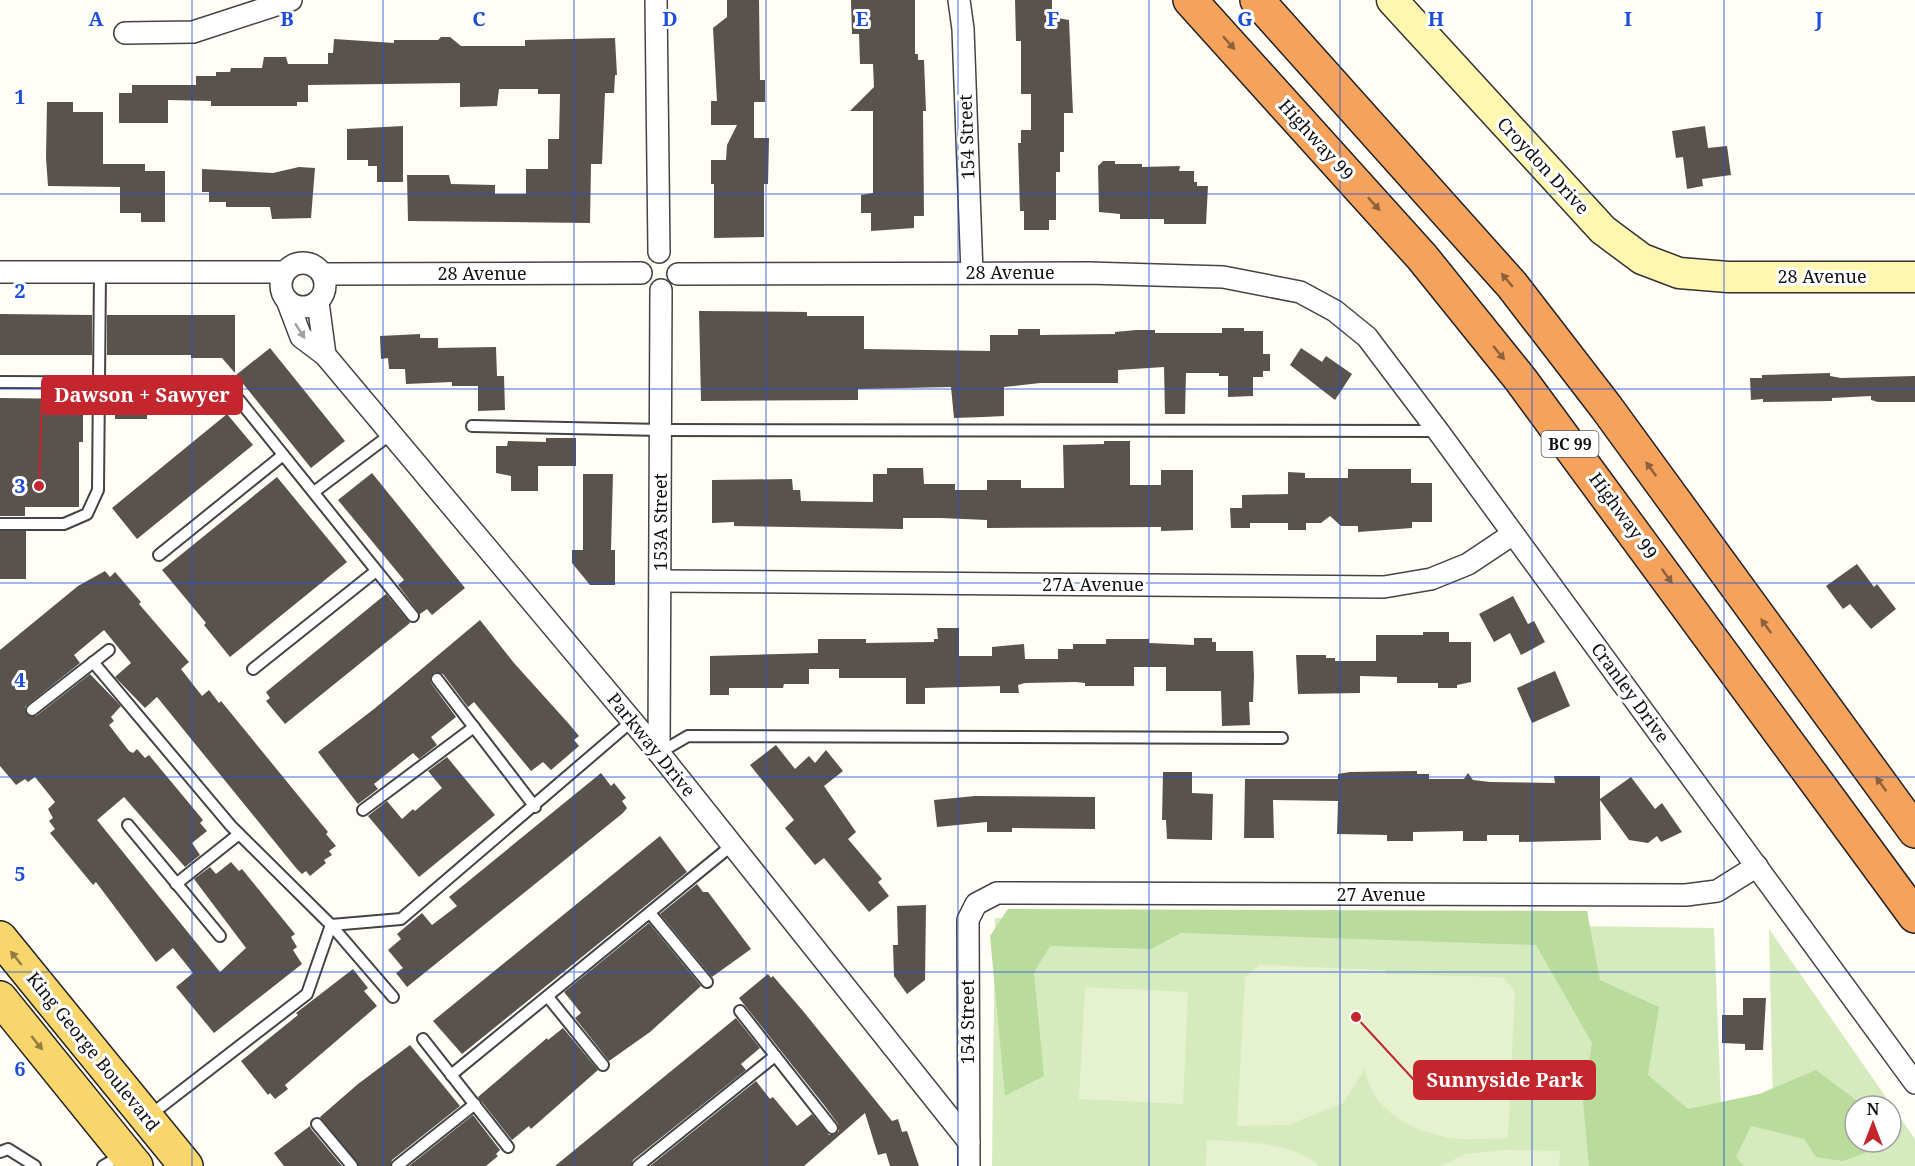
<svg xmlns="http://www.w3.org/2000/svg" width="1915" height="1166" viewBox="0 0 1915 1166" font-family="'Noto Serif',serif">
	<rect width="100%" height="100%" fill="#fffdf5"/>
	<path fill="#d5ebbd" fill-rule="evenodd" d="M995 918 1714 928 1721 1104 1773 1105 1769 929 1915 1139V1166H992ZM1855 1106H1891V1142H1855Z"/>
	<polygon fill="#b9dc9c" points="1008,909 1587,911 1600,980 1659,1007 1648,1075 1688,1109 1759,1094 1816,1070 1864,1106 1855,1106 1855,1142 1884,1142 1882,1147 1843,1161 1816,1157 1804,1139 1751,1126 1736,1157 1744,1166 1589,1166 1583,1102 1592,1043 1536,945 1181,933 1151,949 1050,946 1034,973 1044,1076 1005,1096 990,936"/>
	<g fill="#e6f2cf">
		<path d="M1259 965 1385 970V974L1502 977 1515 991 1508 1138C1490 1138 1470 1141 1452 1138 1413 1132 1371 1111 1365 1069L1343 1103 1288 1125 1237 1126 1245 977Z"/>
		<polygon points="1085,987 1188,992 1183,1104 1079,1099"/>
		<path d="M1207 1140C1243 1142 1290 1141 1319 1166H1206Z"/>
		<polygon points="1505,1150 1560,1151 1559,1166 1439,1166 1466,1154"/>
	</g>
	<g fill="#5a524d">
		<polygon points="727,0 759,0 760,80 765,80 765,102 754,102 754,138 769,138 768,184 764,184 764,237 714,238 714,184 711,184 711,160 726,160 727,145 737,125 711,125 711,101 717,101 713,28 727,17"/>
		<polygon points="851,0 915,0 915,54 918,54 918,60 924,60 926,111 923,111 924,216 914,216 914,228 871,231 871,213 861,213 861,195 873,193 873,111 850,111 874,87 873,64 860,64 859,34 852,34"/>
		<polygon points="1015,0 1052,0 1052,17 1069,20 1073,113 1064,113 1064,152 1060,152 1060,172 1056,172 1056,220 1049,220 1049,230 1024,230 1024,211 1020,211 1018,143 1021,143 1021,130 1031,130 1031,94 1021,94 1021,41 1016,41"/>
		<polygon points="441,37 450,37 461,46 525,46 525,40 615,38 617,75 615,75 614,93 605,93 602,164 591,164 590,223 408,221 407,175 449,175 451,184 495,185 495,194 526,194 526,169 548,169 548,139 559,139 560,94 538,94 538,89 499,89 497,106 460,107 460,83 308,85 308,102 297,102 297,106 211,106 211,101 168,100 168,123 119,123 119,93 132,93 132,85 196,85 196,76 216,76 216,72 230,72 231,68 262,68 264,57 286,57 288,64 328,64 328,53 333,53 334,39 394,43 394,40 438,40"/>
		<polygon points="47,102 73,102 73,112 103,112 103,164 145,164 145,171 165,171 165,222 141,222 141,213 120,213 120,187 48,186 46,158"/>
		<polygon points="403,126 403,182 377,182 377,166 368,166 368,160 347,160 347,129"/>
		<polygon points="1705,126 1708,148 1727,146 1731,175 1702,179 1703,186 1687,189 1683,157 1676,158 1672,131"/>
		<polygon points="1103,161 1115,161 1115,164 1142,164 1142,167 1180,166 1179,171 1194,171 1194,182 1197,182 1197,186 1208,186 1206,224 1164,224 1164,219 1120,219 1120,214 1099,212 1098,166"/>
		<polygon points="299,167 315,168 311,218 272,219 270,207 226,207 226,202 209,202 209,192 202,192 202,169 273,173"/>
		<polygon points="699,311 807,312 807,316 864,316 864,349 990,351 990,335 1018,335 1018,329 1040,329 1040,335 1115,334 1115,332 1136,330 1155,330 1155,333 1222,333 1222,328 1244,328 1244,331 1263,331 1263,354 1270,354 1270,371 1263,371 1263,377 1253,377 1253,396 1228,397 1228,376 1219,376 1219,373 1186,373 1185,414 1165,414 1164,367 1118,370 1118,383 1040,383 1004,387 1004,416 983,417 954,418 951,387 858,389 858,400 701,401"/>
		<polygon points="0,314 92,315 92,355 0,355"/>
		<polygon points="107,315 235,315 235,373 222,358 191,358 191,355 107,355"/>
		<polygon points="420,334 420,338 438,338 438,348 496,347 497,376 504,376 505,410 478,411 478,386 452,386 452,382 406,384 405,369 389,369 388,358 381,359 380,336"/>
		<polygon points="270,348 345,441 311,468 236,375"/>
		<polygon points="1301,348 1322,362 1326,356 1352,374 1335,400 1290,365"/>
		<polygon points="1830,373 1830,376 1841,378 1915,376 1915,402 1878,402 1871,400 1871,396 1832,398 1832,401 1763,402 1763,399 1751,400 1750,378 1762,378 1762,375"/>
		<rect x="115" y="396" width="32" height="23"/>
		<polygon points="0,398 83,399 83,442 79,442 79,507 25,507 25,516 0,516"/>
		<polygon points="227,414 253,445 137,539 112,508"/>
		<polygon points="546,438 576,438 576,466 538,466 538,491 511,491 511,476 496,473 496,446 507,446 508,441 546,442"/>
		<polygon points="1104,441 1130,441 1130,485 1161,485 1161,470 1193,470 1193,530 1161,531 1161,527 987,528 987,520 941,518 903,518 903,529 734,526 734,522 712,523 712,480 792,479 793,490 800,490 801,501 873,502 873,474 887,474 887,468 923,468 924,484 955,484 955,490 987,490 987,480 1021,480 1021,488 1064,488 1063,445 1104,444"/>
		<polygon points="1348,469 1411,469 1411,483 1432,483 1432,522 1412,522 1412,528 1358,532 1358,526 1341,526 1330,516 1321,523 1306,523 1306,530 1288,530 1288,523 1250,523 1250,528 1231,528 1230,508 1242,508 1242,495 1288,494 1288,472 1305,473 1305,478 1348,478"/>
		<polygon points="372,473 465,588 432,615 427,609 420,614 398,585 404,580 338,500"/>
		<polygon points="583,474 613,474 611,550 615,550 615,585 590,585 572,563 572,550 583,550"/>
		<polygon points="277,477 347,562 230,657 204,625 206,623 162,570"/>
		<rect x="0" y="531" width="26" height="48"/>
		<polygon points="1857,564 1874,587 1877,584 1896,609 1871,629 1850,604 1843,609 1826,586"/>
		<polygon points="105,571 110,577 115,572 141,602 139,604 189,662 181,669 202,696 209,690 219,703 221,701 328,832 326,834 336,846 329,851 332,855 324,860 326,863 310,876 306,871 302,874 296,868 157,697 145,708 115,677 131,663 104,630 74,655 80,663 25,707 27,715 36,716 90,674 121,706 111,717 114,721 109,725 129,751 133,753 137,749 145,758 149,755 203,820 200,823 207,831 192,843 200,855 185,867 124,797 97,820 220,972 246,948 194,879 210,867 216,874 231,862 239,871 242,869 295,934 291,937 297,947 293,950 302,964 214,1033 176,987 193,973 173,948 156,962 96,882 93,885 50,833 55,829 49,821 53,818 48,809 55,802 35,777 28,782 25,779 16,785 0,766 0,650 78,586"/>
		<polygon points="386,594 410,623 285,724 266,701 270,698 266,692"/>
		<polygon points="1513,596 1528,624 1534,621 1545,642 1521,655 1510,633 1494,642 1479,614"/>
		<polygon points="480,620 514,663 569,724 579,736 574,740 579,746 551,770 543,762 531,771 474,702 468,707 443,674 435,672 430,677 431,683 456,717 431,737 437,745 419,759 413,753 374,784 378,789 358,804 318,752 374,709"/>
		<polygon points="937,628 959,628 959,656 992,656 992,647 1024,644 1025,659 1058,659 1058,649 1073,649 1073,644 1106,644 1106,639 1149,639 1149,643 1194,645 1194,638 1212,638 1212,642 1216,642 1216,651 1253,651 1254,676 1253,702 1249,702 1250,725 1222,726 1221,691 1166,691 1166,667 1134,667 1134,686 1085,686 1085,683 1076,682 1025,683 1018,685 1019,693 1000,693 1000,686 925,688 925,704 906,704 906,678 839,678 839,669 809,669 809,684 784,684 783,688 729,688 729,695 710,695 710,656 818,653 818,639 866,639 866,643 934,642 934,639 938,639"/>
		<polygon points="1423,632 1449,632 1449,642 1471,642 1471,682 1457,685 1457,688 1438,688 1438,683 1397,683 1397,677 1360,676 1360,693 1298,694 1296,655 1326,655 1326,658 1335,658 1335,661 1376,661 1376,635 1423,635"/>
		<polygon points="1555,671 1570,706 1532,723 1517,688"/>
		<polygon points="776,745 795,769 809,756 815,763 826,750 843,771 824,786 856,832 848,839 882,879 878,882 889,896 869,912 824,858 815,865 785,828 794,820 750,765"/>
		<polygon points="447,757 495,815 419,877 368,816 387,801 402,819 413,809 415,811 442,788 428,771"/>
		<polygon points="1417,771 1417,774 1429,774 1429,779 1464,779 1468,773 1473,780 1490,782 1555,783 1554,776 1600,776 1600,799 1631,777 1655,809 1662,803 1682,832 1661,842 1657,836 1648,843 1629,840 1600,800 1601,840 1519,842 1519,835 1487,835 1487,841 1463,841 1463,831 1413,832 1413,841 1387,841 1387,835 1337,834 1338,801 1273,800 1274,838 1244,838 1245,779 1338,779 1338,774 1350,772"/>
		<polygon points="1163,772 1192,772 1192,793 1213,794 1212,840 1167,839 1166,820 1162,820"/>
		<polygon points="601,773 611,786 614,783 626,798 622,801 627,808 623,813 407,987 396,973 403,968 388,950 401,939 397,934 422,913 432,925 457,906 449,897"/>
		<polygon points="975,796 1095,797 1095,829 1012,828 1012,832 987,832 987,822 937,827 934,800"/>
		<polygon points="660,836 687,872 462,1054 433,1021"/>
		<polygon points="697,884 703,892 708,892 751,949 712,977 660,914"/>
		<polygon points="926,905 925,980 907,994 894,976 893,945 898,945 897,906"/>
		<polygon points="649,923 701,986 650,1032 609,1061 575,1018 581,1013 564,992"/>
		<polygon points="353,969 368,988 364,991 377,1006 285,1085 288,1089 275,1099 270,1093 268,1095 241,1061 298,1015 296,1013"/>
		<polygon points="768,974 771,978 773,976 803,1011 892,1121 898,1119 902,1132 907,1131 919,1166 890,1166 886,1153 878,1155 865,1113 804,1166 650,1166 756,1081 770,1099 773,1097 797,1126 812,1114 829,1135 834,1135 839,1131 838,1124 824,1105 739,998"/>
		<polygon points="1743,998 1766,998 1763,1050 1745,1050 1745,1044 1722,1043 1722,1015 1743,1015"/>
		<polygon points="736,1018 760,1048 741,1064 746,1070 633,1160 631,1166 555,1166"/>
		<polygon points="563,1028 598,1070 531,1129 529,1126 512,1140 478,1097 547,1038 548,1040"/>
		<polygon points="410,1045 460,1106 392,1160 390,1166 359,1166 320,1117 358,1084"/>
		<polygon points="473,1115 500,1150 496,1154 498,1156 486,1166 409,1166"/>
		<polygon points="310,1126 311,1129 342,1166 284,1166 274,1153"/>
	</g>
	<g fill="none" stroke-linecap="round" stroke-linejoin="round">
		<defs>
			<g id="lane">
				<polyline points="0,382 211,383 235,395 413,616"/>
				<polyline points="472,426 661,430 1438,431"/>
				<polyline points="314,492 391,434"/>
				<polyline points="0,524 64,524 87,514 98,490 100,272"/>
				<polyline points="159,555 283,455"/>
				<polyline points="93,662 231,826 331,925 393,997"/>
				<polyline points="253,669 376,571"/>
				<polyline points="437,679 535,807"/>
				<polyline points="32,710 109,650"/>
				<polyline points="659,753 688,736 1282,738"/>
				<polyline points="363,810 474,727"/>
				<polyline points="128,825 220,936"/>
				<polyline points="176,884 239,834"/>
				<polyline points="650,913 707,982"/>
				<polyline points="548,997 603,1065"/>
				<polyline points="740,1011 832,1128"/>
				<polyline points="423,1039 508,1147"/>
				<polyline points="451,1075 731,846"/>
				<polyline points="149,1116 307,994 331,925 401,919 632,721"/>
				<polyline points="317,1124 352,1166"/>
				<polyline points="0,1152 8,1149 35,1166"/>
				<polyline points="103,1166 124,1154"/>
				<polyline points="397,1166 475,1104"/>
				<polyline points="638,1166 775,1056"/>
			</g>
			<g id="street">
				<polyline points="656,0 659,252"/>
				<polyline points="959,0 963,29 972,273"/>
				<polyline points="125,33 193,32 291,0"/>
				<circle cx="303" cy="285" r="22"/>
				<polyline points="0,272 284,272"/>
				<polyline points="323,274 641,273"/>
				<polyline points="678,274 1088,273 1223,277 1300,292 1335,311 1367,337 1438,431 1915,1083"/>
				<polyline points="287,300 301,337 325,355 659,753 969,1142"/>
				<polyline points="318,302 325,355"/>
				<polyline points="660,581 1384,587 1431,579 1468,564 1513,534"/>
				<polyline points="659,753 661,290"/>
				<polyline points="969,1166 968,920 976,904 997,893 1686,895 1717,891 1757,866"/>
			</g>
			<polyline id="secondary" points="1392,0 1603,230 1642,259 1679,273 1728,277 1915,277"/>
			<g id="primary">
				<polyline points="0,938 186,1166"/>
				<polyline points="0,998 136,1166"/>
			</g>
			<g id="highway">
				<polyline points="1190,0 1422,257 1521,380 1915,916"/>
				<polyline points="1257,0 1512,285 1606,407 1915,831"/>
			</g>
		</defs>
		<use href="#lane" stroke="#444" stroke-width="14"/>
		<use href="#street" stroke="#444" stroke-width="24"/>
		<use href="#secondary" stroke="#333" stroke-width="33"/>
		<use href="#primary" stroke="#222" stroke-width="36"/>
		<use href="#highway" stroke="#222" stroke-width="36"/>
		<use href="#lane" stroke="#fff" stroke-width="10"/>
		<use href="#street" stroke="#fff" stroke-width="21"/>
		<use href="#secondary" stroke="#fff6b0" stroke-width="30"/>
		<use href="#primary" stroke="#f9d66b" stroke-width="33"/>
		<use href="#highway" stroke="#f5a25d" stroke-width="33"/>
	</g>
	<defs><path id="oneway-solid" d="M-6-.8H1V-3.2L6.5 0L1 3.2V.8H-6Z" transform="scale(1.5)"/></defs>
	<g fill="#8e613b">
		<use href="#oneway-solid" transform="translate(1229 43) rotate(48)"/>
		<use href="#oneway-solid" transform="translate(1374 204) rotate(48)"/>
		<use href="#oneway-solid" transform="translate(1507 280) rotate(-130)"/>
		<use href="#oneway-solid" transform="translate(1499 353) rotate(51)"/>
		<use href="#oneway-solid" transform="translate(1651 469) rotate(-126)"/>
		<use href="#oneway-solid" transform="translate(1667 576) rotate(54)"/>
		<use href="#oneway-solid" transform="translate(1766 626) rotate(-126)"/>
		<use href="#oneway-solid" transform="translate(1881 784) rotate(-126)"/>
	</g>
	<use fill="#a0a0a0" href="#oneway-solid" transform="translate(300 331) rotate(57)"/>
	<g fill="#917d42">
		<use href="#oneway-solid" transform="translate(16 958) rotate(-129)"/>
		<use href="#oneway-solid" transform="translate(37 1043) rotate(51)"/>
	</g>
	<path fill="none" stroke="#1d4ed8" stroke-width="1.5" stroke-opacity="0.55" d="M192 0V1166M383 0V1166M574 0V1166M766 0V1166M958 0V1166M1149 0V1166M1340 0V1166M1532 0V1166M1724 0V1166M0 194H1915M0 389H1915M0 583H1915M0 777H1915M0 972H1915"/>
	<g text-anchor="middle" stroke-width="6" stroke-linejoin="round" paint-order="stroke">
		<rect fill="#fff" stroke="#585858" stroke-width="1.5" x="1541.5" y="431" width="57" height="26" rx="4.5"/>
		<g font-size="16" font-weight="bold" fill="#111">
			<text x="1570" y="450">BC 99</text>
		</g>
		<g font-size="18" fill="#111" stroke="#fff">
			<text transform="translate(967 137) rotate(-92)" y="6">154 Street</text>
			<text transform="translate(1316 140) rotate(48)" y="6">Highway 99</text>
			<text transform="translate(1543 166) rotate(47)" y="6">Croydon Drive</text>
			<text x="1010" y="279">28 Avenue</text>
			<text x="482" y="280">28 Avenue</text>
			<text x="1822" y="283">28 Avenue</text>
			<text transform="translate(1623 516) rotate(54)" y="6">Highway 99</text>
			<text transform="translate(661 522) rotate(-90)" y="6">153A Street</text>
			<text x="1093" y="591">27A Avenue</text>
			<text transform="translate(1630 693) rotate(54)" y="6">Cranley Drive</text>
			<text transform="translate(651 745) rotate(51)" y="6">Parkway Drive</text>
			<text x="1381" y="901">27 Avenue</text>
			<text transform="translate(968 1022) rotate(-90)" y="6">154 Street</text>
			<text transform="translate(93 1052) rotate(51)" y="6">King George Boulevard</text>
		</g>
	</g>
	<g font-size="20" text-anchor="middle" font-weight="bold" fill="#1d4ed8" stroke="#fff" stroke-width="6" stroke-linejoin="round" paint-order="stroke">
		<text x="96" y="26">A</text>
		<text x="287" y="26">B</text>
		<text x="479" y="26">C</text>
		<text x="670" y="26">D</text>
		<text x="862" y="26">E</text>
		<text x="1053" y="26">F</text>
		<text x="1245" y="26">G</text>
		<text x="1436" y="26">H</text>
		<text x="1628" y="26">I</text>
		<text x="1819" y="26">J</text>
		<text x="20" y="104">1</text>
		<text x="20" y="298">2</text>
		<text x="20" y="493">3</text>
		<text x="20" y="687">4</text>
		<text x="20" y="881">5</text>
		<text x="20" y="1076">6</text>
	</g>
	<path fill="none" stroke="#c4262e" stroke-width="2" d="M39 486L42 395M1356 1017L1414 1080"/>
	<g fill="#c4262e" stroke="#fff" stroke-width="2">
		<circle cx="39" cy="486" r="6"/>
		<circle cx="1356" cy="1017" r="6"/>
	</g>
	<g fill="#c4262e" stroke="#c4262e" stroke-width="2">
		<rect x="42" y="376" width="200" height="38" rx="6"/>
		<rect x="1414" y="1061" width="181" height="38" rx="6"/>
	</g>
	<g font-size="20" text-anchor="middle" font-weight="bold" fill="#fff">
		<text x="142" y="402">Dawson + Sawyer</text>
		<text x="1505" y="1087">Sunnyside Park</text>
	</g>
	<g transform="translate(1873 1124)"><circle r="28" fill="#ffffff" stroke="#a0a0a0" stroke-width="1.5"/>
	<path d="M0-4.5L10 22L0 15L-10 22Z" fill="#c4262e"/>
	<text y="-9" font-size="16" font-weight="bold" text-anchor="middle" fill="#111111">N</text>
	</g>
</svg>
